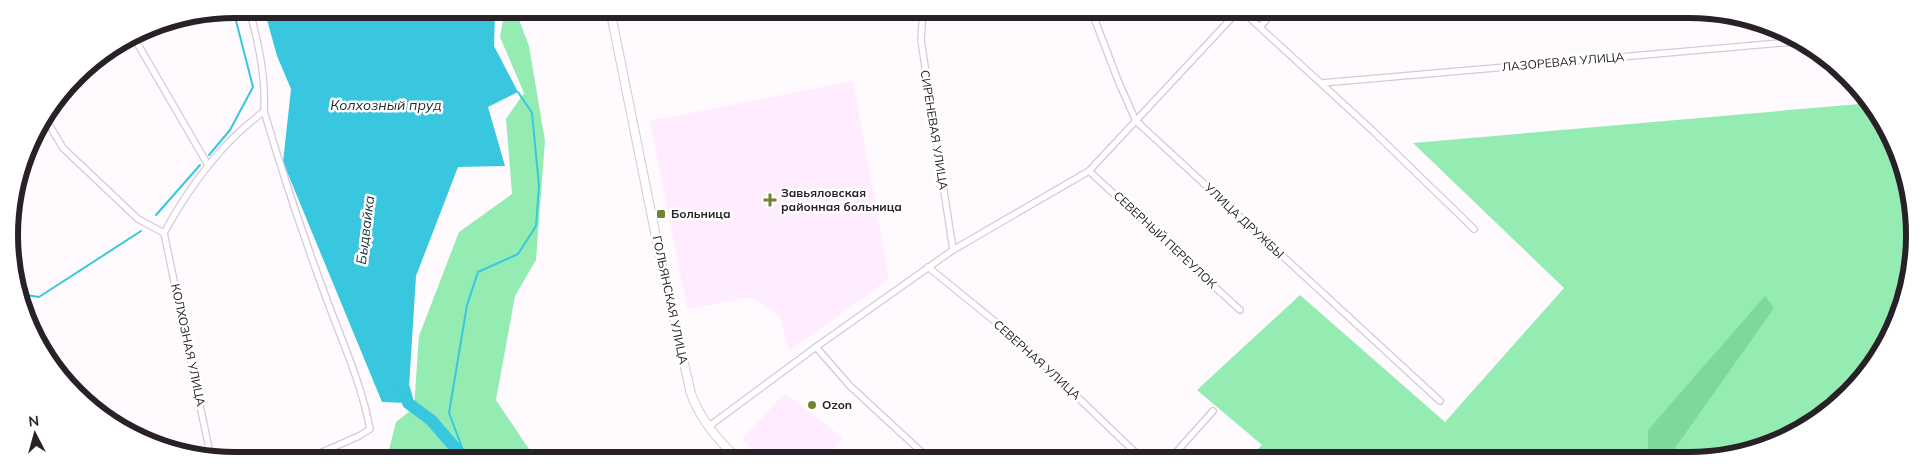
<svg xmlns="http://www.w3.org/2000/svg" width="1924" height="469" viewBox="0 0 1924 469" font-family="Mulish,sans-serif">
	<rect width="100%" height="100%" fill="#fefafe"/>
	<g fill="#ffecfe">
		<polygon points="853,81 889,279 789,351 780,317 752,297 687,309 650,121"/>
		<polygon points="785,393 843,438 824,458 761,458 742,439"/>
	</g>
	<g fill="#94ecb3">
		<polygon points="505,9 515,9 529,46 545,141 536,260 515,296 496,400 535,458 387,458 396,422 414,408 419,336 459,232 512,194 506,119 524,93 500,37"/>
		<polygon points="1871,103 1908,176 1913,264 1892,335 1849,394 1789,437 1719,458 1248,458 1262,445 1197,390 1300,295 1445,422 1564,288 1413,143"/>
	</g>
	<polygon fill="#7dd89e" points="1765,296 1774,308 1668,458 1648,458 1648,430"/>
	<polygon fill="#38c7df" points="264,9 498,9 495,13 494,46 518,92 488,107 505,166 458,167 416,276 408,403 382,402 283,162 291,89 277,56"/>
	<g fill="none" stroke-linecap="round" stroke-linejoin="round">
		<g stroke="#38c7df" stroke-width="2">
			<polyline points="209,155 230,130 253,87 233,9"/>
			<polyline points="156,215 200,165"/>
			<polyline points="19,294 39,297 141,231"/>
			<polyline points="466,458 449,413 467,305 478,272 518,254 536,226 539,186 532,113 518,92"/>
		</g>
		<polyline stroke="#38c7df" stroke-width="12" points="404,388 408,403 431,420 464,458"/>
		<defs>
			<g id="minor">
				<polyline points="923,10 921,40 953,250"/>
				<polyline points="1091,10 1119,83 1136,121 1440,401"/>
				<polyline points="1241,10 1373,131 1474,229"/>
				<polyline points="1260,27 1275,10"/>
				<polyline points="133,36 208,165"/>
				<polyline points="1322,83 1804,41"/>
				<path d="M264 111C282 172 302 232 324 292 340 337 361 381 370 429L359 436 309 458"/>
				<polyline points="45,118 63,148 138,219 164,233"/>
				<polyline points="1089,171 1240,310"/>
				<polyline points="928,267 1019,341 1141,458"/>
				<polyline points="816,347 850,386 928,458"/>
				<polyline points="708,427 816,347 953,250 1089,171 1239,10"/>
				<path d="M211 458 164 233C182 200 203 169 229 142 239 131 252 121 264 111 266 76 259 43 249 9"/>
				<polyline points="1171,458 1213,411"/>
			</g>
			<path id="secondary" d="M610 9 657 242 691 394C701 420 717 439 737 458"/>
		</defs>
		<use href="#minor" stroke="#d8c8d7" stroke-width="8"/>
		<use href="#secondary" stroke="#d8c8d7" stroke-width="10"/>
		<use href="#minor" stroke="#fff" stroke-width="5.5"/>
		<use href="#secondary" stroke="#fff" stroke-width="8"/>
	</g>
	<g fill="#728333" stroke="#fff" stroke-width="2">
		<path d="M767.5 192.5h5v5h5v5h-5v5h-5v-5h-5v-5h5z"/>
		<rect x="656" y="209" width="10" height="10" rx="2.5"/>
		<circle cx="812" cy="405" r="5"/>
	</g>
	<g text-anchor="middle" stroke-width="5" stroke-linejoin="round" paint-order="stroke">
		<g font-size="12" fill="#282228" stroke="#fff">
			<text transform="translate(1563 62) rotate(-5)" y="4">ЛАЗОРЕВАЯ УЛИЦА</text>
			<text transform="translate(934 130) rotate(81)" y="4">СИРЕНЕВАЯ УЛИЦА</text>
			<text transform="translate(1244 221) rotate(43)" y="4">УЛИЦА ДРУЖБЫ</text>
			<text transform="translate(1165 240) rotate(43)" y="4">СЕВЕРНЫЙ ПЕРЕУЛОК</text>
			<text transform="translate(670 300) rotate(78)" y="4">ГОЛЬЯНСКАЯ УЛИЦА</text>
			<text transform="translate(188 345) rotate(78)" y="4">КОЛХОЗНАЯ УЛИЦА</text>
			<text transform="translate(1037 360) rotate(42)" y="4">СЕВЕРНАЯ УЛИЦА</text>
		</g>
		<g font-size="12" font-weight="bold" fill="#282228" stroke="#fff" text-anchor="start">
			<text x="781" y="197">Завьяловская<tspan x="781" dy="14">районная больница</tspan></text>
			<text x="671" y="218">Больница</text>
			<text x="822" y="409">Ozon</text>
		</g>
		<g font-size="14" font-style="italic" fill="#162d32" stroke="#fff">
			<text x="386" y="110">Колхозный пруд</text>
			<text transform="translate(365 230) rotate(-83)" y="5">Быдвайка</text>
		</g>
	</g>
	<path d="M0 0H1924V469H0ZM235 18H1689A217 217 0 0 1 1906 235V235A217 217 0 0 1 1689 452H235A217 217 0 0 1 18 235V235A217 217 0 0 1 235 18Z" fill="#fff" fill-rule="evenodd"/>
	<path fill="none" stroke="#282228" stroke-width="6" d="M235 18H1689A217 217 0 0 1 1906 235V235A217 217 0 0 1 1689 452H235A217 217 0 0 1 18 235V235A217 217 0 0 1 235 18Z"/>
	<g transform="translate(35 434) rotate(354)" stroke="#ffffff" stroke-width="4" paint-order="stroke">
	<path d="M0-4L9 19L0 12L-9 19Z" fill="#282228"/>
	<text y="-8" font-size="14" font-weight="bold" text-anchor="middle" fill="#282228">N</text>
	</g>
</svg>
